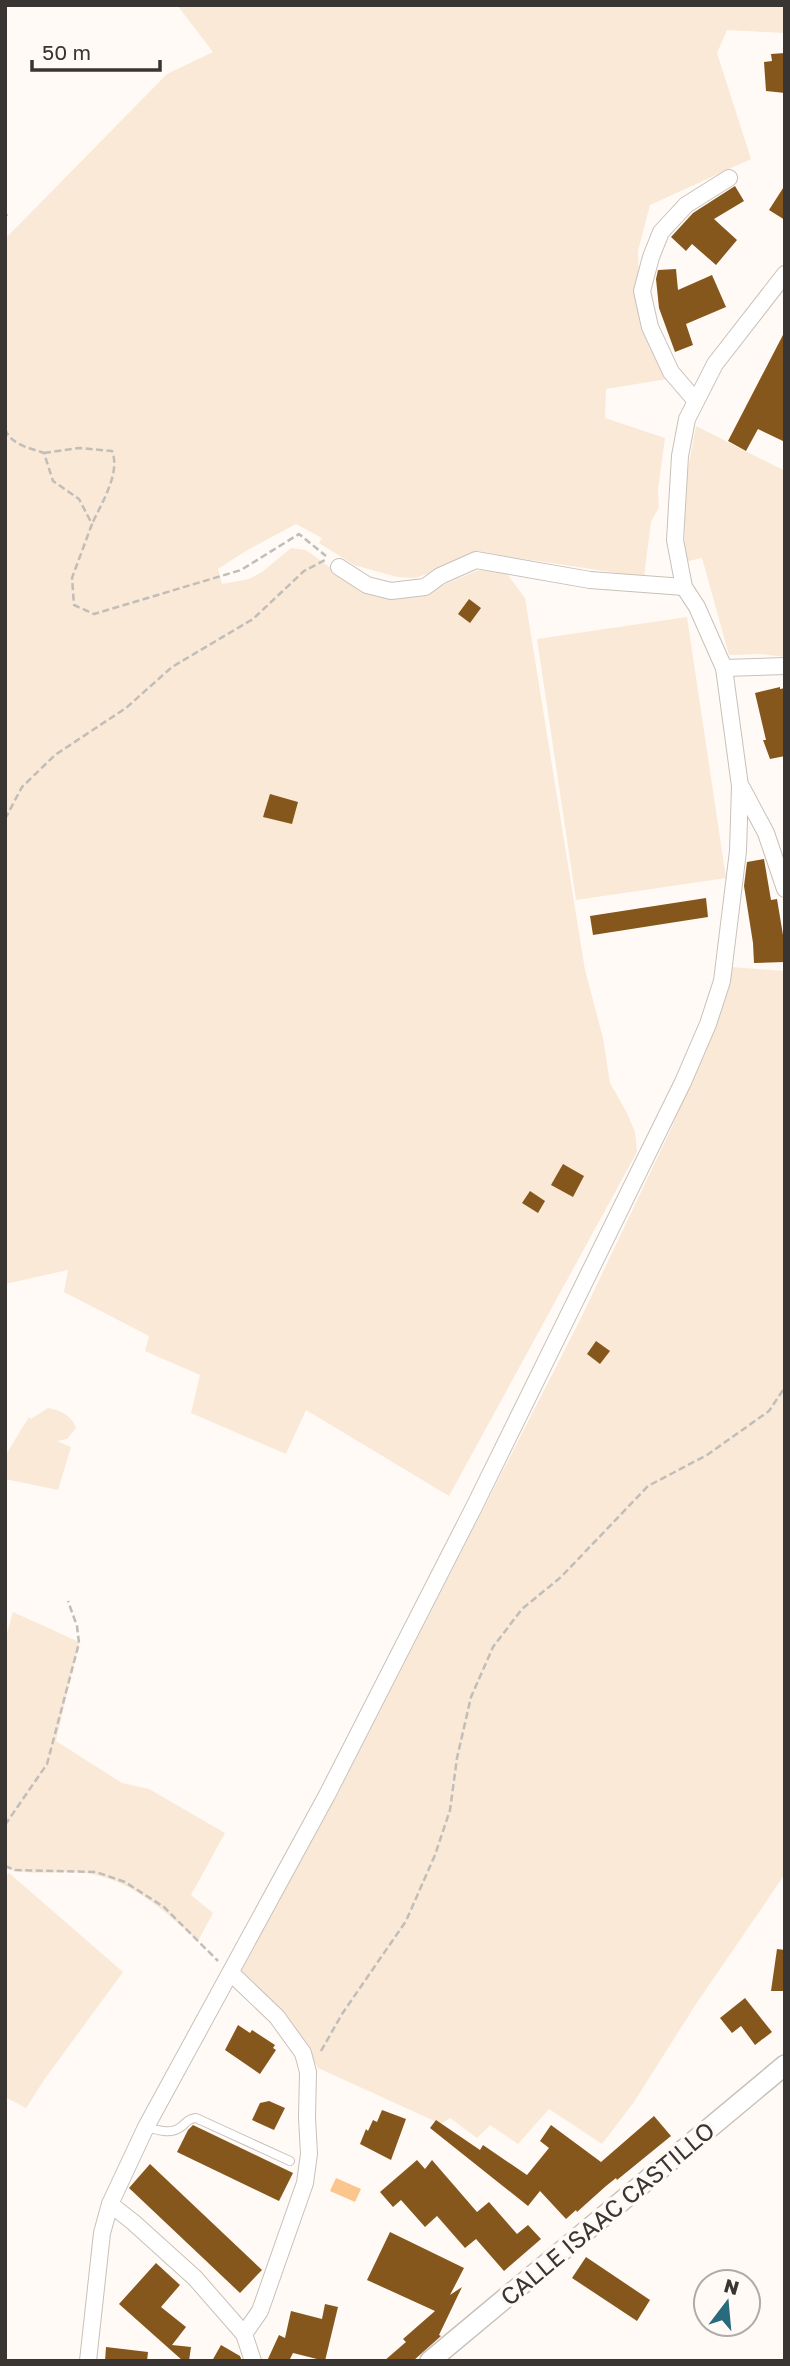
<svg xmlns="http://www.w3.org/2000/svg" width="790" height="2366" viewBox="0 0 790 2366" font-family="'Golos Text',sans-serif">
	<rect width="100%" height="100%" fill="#fffaf6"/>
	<g fill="#fae9d6">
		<polygon points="177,5 785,5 785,33 727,30 717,53 751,159 650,205 638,251 640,312 667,379 606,389 605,418 665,438 658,489 659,507 651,522 644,577 491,554 458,559 436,571 415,578 397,577 354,565 319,543 322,538 296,524 244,552 218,569 222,584 249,579 262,572 291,548 306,550 353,584 376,597 416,596 484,568 507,574 525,598 585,970 603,1038 610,1083 627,1113 635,1132 637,1152 449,1496 306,1410 286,1454 191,1413 200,1375 145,1351 149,1336 64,1292 68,1270 5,1284 5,239 167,74 213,52"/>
		<polygon points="696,426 785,471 785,657 760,654 729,655 702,558 684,562 686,480"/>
		<polygon points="687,617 726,878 576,900 537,639"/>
		<polygon points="731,967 785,971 785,1874 696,2004 634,2102 602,2144 549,2109 518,2144 490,2125 477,2138 450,2118 441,2124 318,2068 307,2049 239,1975 335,1799 580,1320 671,1129 726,996"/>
		<path d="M48 1408C61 1410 72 1416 76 1428L67 1439 57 1441 71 1447 58 1490 5 1479V1456L29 1417 31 1419Z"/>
		<path d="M13 1612 79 1642 56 1741 122 1783 149 1789 225 1833 191 1895 213 1913 198 1941C164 1911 133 1880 85 1873 59 1870 31 1877 5 1868V1640Z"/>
		<polygon points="9,1873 123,1972 44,2080 26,2108 5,2097 5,1877"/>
	</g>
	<polygon fill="#fbc68d" points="336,2178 361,2189 355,2202 330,2191"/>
	<g fill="#86571c">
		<polygon points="785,53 785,93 766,91 764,62 772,61 771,54"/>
		<polygon points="785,185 785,220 769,210"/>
		<polygon points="735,186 744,201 714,219 737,240 716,265 692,244 686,251 671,237 693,213"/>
		<polygon points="676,269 678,290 712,275 726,307 686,324 693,345 675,352 659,308 656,279 658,270"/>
		<polygon points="785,331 785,442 758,429 746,451 728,441"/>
		<polygon points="469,599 481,608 470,623 458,614"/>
		<polygon points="780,687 780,689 785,688 785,756 770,759 763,740 766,740 755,693"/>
		<polygon points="270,794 298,802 292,824 263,817"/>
		<polygon points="764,859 771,900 777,899 783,935 785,935 785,962 754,963 753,943 744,886 747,862"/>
		<polygon points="706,898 708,917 593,935 590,916"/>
		<polygon points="563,1164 584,1176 573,1197 551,1185"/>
		<polygon points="530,1191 545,1201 538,1213 522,1203"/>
		<polygon points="596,1341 610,1351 600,1364 587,1354"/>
		<polygon points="777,1949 785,1950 785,1991 771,1991"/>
		<polygon points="745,1998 772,2032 755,2045 741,2026 732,2033 720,2018"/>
		<polygon points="238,2025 250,2033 252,2030 275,2045 273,2048 276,2050 260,2074 225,2050"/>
		<polygon points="269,2101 285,2108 274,2130 252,2120 260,2103"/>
		<polygon points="382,2110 406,2119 391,2160 360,2144 366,2129 368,2131 373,2120 377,2122"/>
		<polygon points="654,2116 671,2136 617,2180 616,2178 606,2186 577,2212 576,2210 566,2219 540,2191 528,2206 430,2128 436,2120 480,2150 483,2145 527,2175 549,2148 540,2141 551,2125 601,2162"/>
		<polygon points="193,2125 293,2173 279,2201 177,2152 188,2130"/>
		<polygon points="417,2160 425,2169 432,2160 477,2212 489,2202 517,2234 528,2225 541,2239 504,2271 476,2239 465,2248 437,2216 425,2227 401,2200 393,2207 380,2192"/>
		<polygon points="150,2164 262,2270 240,2293 129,2188"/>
		<polygon points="390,2232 464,2268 450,2295 462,2287 439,2335 441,2336 413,2361 384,2361 406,2342 403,2339 435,2311 367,2280"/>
		<polygon points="586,2257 650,2300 637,2321 572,2278"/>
		<polygon points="156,2263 180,2285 161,2307 186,2327 172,2345 191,2347 189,2361 183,2361 119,2304"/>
		<polygon points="325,2304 338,2307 325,2361 293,2353 289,2361 267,2361 279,2335 285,2338 291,2311 322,2319"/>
		<polygon points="221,2345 240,2356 242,2361 212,2361"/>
		<polygon points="106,2347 148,2352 147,2361 105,2361"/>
	</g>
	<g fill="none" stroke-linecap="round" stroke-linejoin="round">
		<defs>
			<path id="service" d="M146 2127C158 2130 170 2135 181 2127 187 2122 188 2119 196 2118L290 2161"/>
			<g id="minor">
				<polyline points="695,400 671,372 650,327 642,291 651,257 661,232 686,205 729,178"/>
				<polyline points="339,567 367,585 391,591 425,587 440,576 476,560 590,580 684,587"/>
				<polyline points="724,668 785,666"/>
				<polyline points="742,788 766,833 785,889"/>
				<polyline points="231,1973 277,2017 303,2053 308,2072 307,2118 309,2154 305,2183 260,2311 244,2334"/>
				<polyline points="110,2204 133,2222 195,2278 244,2334 253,2361"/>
				<polyline points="88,2361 102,2233 110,2204 146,2127 327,1795 474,1507 683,1082 708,1024 722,981 738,851 740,786 724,668 697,607 684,587 675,540 680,456 687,419 715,364 785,274"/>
			</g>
			<polyline id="tertiary" points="430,2361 785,2065"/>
		</defs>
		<use href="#service" stroke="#c8c1ba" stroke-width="10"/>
		<use href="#minor" stroke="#c8c1ba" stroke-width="18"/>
		<use href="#tertiary" stroke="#c8c1ba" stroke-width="22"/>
		<g stroke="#c1bdb9" stroke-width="2.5" stroke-dasharray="7 3.5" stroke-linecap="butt">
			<polyline points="5,218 7,214"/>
			<path d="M5 429C11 445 30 448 44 453L53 481 79 499 92 524 72 578 74 605 94 614 241 570 299 534 326 556"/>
			<path d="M44 453 79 448 112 451C121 473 101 504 92 524"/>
			<polyline points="5,819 22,787 55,755 126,708 172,667 253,619 304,571 325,560"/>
			<polyline points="5,1825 47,1764 79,1643 77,1626 68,1601"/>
			<polyline points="5,1866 15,1870 96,1872 125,1882 164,1907 218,1961"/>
			<polyline points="321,2051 342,2014 406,1921 435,1855 450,1810 457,1758 471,1697 493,1647 522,1609 561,1577 648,1486 707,1455 769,1411 785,1387"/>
		</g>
		<use href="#service" stroke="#fff" stroke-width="8"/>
		<use href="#minor" stroke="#fff" stroke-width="16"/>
		<use href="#tertiary" stroke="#fff" stroke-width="19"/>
	</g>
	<g text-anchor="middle" stroke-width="7" stroke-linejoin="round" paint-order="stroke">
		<g font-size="24" fill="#383532" stroke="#fffaf6">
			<text transform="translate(608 2214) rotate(-40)" y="8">CALLE ISAAC CASTILLO</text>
		</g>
	</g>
	<rect width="790" height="2366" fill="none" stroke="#383532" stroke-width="14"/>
	<g transform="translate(727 2303) rotate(16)"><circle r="33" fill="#fffaf6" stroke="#afaba8" stroke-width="2"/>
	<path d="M0-5L12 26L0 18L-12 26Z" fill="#276b7c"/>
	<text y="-10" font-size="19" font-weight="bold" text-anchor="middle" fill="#383532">N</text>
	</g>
	<path d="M32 60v10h128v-10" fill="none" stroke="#383532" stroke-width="3.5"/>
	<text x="42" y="60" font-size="21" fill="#383532" stroke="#fffaf6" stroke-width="5" paint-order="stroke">50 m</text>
</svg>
